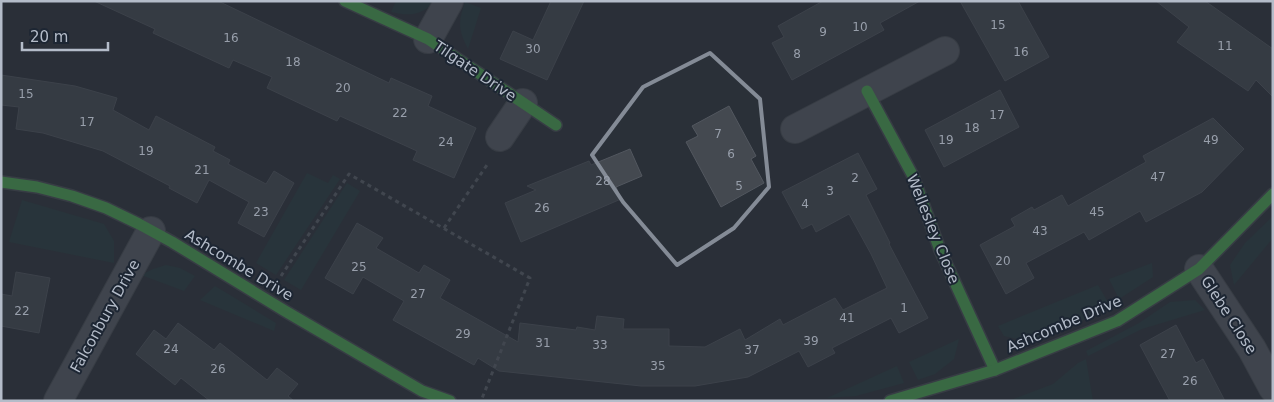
<svg xmlns="http://www.w3.org/2000/svg" width="1274" height="402" viewBox="0 0 1274 402" font-family="'DejaVu Sans',sans-serif">
	<rect width="100%" height="100%" fill="#2a3038"/>
	<g fill="#273a3e">
		<path d="M396 1H428L434 3C419 16 409 16 391 12Z"/>
		<path d="M465 2 481 8 468 49C458 30 458 22 465 2Z"/>
		<polygon points="307,173 328,183 333,175 340,179 276,275 256,263"/>
		<polygon points="347,183 360,191 301,290 284,280"/>
		<polygon points="22,200 104,224 114,241 114,263 9,242"/>
		<polygon points="1273,216 1273,238 1234,285 1230,265 1245,243"/>
		<polygon points="1152,263 1153,277 1119,299 1109,279"/>
		<polygon points="166,265 180,268 195,276 184,291 141,275 153,269"/>
		<polygon points="1098,285 1109,304 1091,317 1030,342 1004,336 998,326"/>
		<polygon points="215,286 276,323 274,331 200,300"/>
		<polygon points="1195,300 1205,310 1142,329 1088,356 1086,351 1139,323 1170,302"/>
		<polygon points="959,339 954,359 935,374 918,380 909,362"/>
		<polygon points="1086,359 1093,401 1008,401 1053,384 1078,363"/>
		<polygon points="897,366 904,383 856,396 827,398"/>
	</g>
	<g fill="#444950" stroke="#52575f">
		<polygon points="94,1 218,1 389,83 391,78 432,96 428,106 476,128 454,178 413,160 417,151 340,116 337,121 267,88 272,77 233,60 229,68 153,33 155,29"/>
		<polygon points="551,1 584,1 547,80 500,59 513,31 533,40"/>
		<polygon points="823,1 920,1 880,23 884,30 792,80 772,43 784,37 778,26"/>
		<polygon points="960,1 1018,1 1049,57 1005,81"/>
		<polygon points="1156,1 1205,1 1273,49 1273,97 1256,80 1248,91 1177,42 1189,27"/>
		<polygon points="1,75 75,86 117,98 113,110 149,130 156,116 215,147 213,151 230,160 228,164 266,184 274,171 294,183 264,237 238,223 249,202 209,180 197,203 169,188 170,186 103,151 43,133 16,129 19,107 1,105"/>
		<polygon points="1000,90 1019,127 944,167 925,130"/>
		<polygon points="729,106 756,156 751,159 764,183 721,207 686,142 698,136 692,126"/>
		<polygon points="1213,118 1244,149 1202,192 1146,222 1140,211 1089,240 1084,232 1026,263 1034,278 1006,294 980,245 1015,226 1011,219 1032,207 1034,210 1062,195 1068,206 1146,162 1143,156"/>
		<polygon points="630,149 642,176 616,187 621,199 521,242 505,203 536,190 527,186 589,161 591,165"/>
		<polygon points="858,153 877,189 866,195 890,243 889,244 928,318 899,333 891,318 832,348 835,353 808,367 799,351 748,377 695,386 641,386 499,371 478,358 474,365 393,320 404,301 363,277 353,294 325,278 357,223 383,238 376,248 419,273 424,265 450,280 440,298 518,342 520,323 576,330 577,327 595,330 597,316 624,319 623,329 669,329 669,346 705,347 740,329 745,340 780,319 783,325 835,298 843,310 887,288 871,254 849,214 816,232 812,224 802,229 782,192"/>
		<polygon points="16,272 50,278 39,333 1,326 1,294 12,296"/>
		<polygon points="178,323 214,350 220,343 267,380 277,368 298,384 288,396 294,401 210,401 181,378 175,385 136,354 154,330 166,339"/>
		<polygon points="1176,325 1196,363 1203,359 1225,401 1170,401 1140,345"/>
	</g>
	<g fill="none" stroke-linecap="round" stroke-linejoin="round">
		<defs>
			<g id="street">
				<polyline points="428,39 449,1"/>
				<polyline points="795,129 945,51"/>
				<polyline points="500,137 523,103"/>
				<polyline points="1199,269 1252,349 1273,388"/>
				<polyline points="58,401 151,231"/>
			</g>
			<g id="fast">
				<polyline points="345,1 428,39 556,125"/>
				<polyline points="867,91 913,176 940,250 995,370"/>
				<polyline points="1,182 37,187 72,196 106,208 139,224 172,242 285,311 422,391 450,401"/>
				<polyline points="890,401 995,370 1117,321 1199,269 1273,194"/>
			</g>
		</defs>
		<use href="#street" stroke="#484c53" stroke-width="30"/>
		<use href="#fast" stroke="#484c53" stroke-width="14"/>
		<g stroke="#5d636a" stroke-width="3" stroke-dasharray="4 4" stroke-linecap="butt">
			<polyline points="444,228 489,162"/>
			<polyline points="281,276 349,174 530,278 481,401"/>
		</g>
		<use href="#street" stroke="#5a5e66" stroke-width="28"/>
		<use href="#fast" stroke="#4caf50" stroke-width="11"/>
	</g>
	<path d="M0 0H1274V402H0ZM710 53 760 99 769 187 734 228 677 265 623 202 592 155 643 87Z" fill="#2a3038" fill-opacity=".55" fill-rule="evenodd"/>
	<path fill="none" stroke="#848b96" stroke-width="4" stroke-linejoin="round" d="M710 53 760 99 769 187 734 228 677 265 623 202 592 155 643 87Z"/>
	<g text-anchor="middle" stroke-width="4" stroke-linejoin="round" paint-order="stroke">
		<g font-size="12" fill="#989fab">
			<text x="998" y="29">15</text>
			<text x="860" y="31">10</text>
			<text x="823" y="36">9</text>
			<text x="231" y="42">16</text>
			<text x="1225" y="50">11</text>
			<text x="533" y="53">30</text>
			<text x="1021" y="56">16</text>
			<text x="797" y="58">8</text>
			<text x="293" y="66">18</text>
			<text x="343" y="92">20</text>
			<text x="26" y="98">15</text>
			<text x="400" y="117">22</text>
			<text x="997" y="119">17</text>
			<text x="87" y="126">17</text>
			<text x="972" y="132">18</text>
			<text x="718" y="138">7</text>
			<text x="946" y="144">19</text>
			<text x="1211" y="144">49</text>
			<text x="446" y="146">24</text>
			<text x="146" y="155">19</text>
			<text x="731" y="158">6</text>
			<text x="202" y="174">21</text>
			<text x="1158" y="181">47</text>
			<text x="855" y="182">2</text>
			<text x="603" y="185">28</text>
			<text x="739" y="190">5</text>
			<text x="830" y="195">3</text>
			<text x="805" y="208">4</text>
			<text x="542" y="212">26</text>
			<text x="261" y="216">23</text>
			<text x="1097" y="216">45</text>
			<text x="1040" y="235">43</text>
			<text x="1003" y="265">20</text>
			<text x="359" y="271">25</text>
			<text x="418" y="298">27</text>
			<text x="904" y="312">1</text>
			<text x="22" y="315">22</text>
			<text x="847" y="322">41</text>
			<text x="463" y="338">29</text>
			<text x="811" y="345">39</text>
			<text x="543" y="347">31</text>
			<text x="600" y="349">33</text>
			<text x="171" y="353">24</text>
			<text x="752" y="354">37</text>
			<text x="1168" y="358">27</text>
			<text x="658" y="370">35</text>
			<text x="218" y="373">26</text>
			<text x="1190" y="385">26</text>
		</g>
		<g font-size="15" fill="#b4bcc9" stroke="#1d2633">
			<text transform="translate(475 71) rotate(34)" y="5">Tilgate Drive</text>
			<text transform="translate(933 229) rotate(68)" y="5">Wellesley Close</text>
			<text transform="translate(239 265) rotate(31)" y="5">Ashcombe Drive</text>
			<text transform="translate(1229 315) rotate(57)" y="5">Glebe Close</text>
			<text transform="translate(105 316) rotate(-61)" y="5">Falconbury Drive</text>
			<text transform="translate(1064 324) rotate(-23)" y="5">Ashcombe Drive</text>
		</g>
	</g>
	<rect width="1274" height="402" fill="none" stroke="#b4bcc9" stroke-width="5"/>
	<path d="M22 42v8h86v-8" fill="none" stroke="#b4bcc9" stroke-width="2.5"/>
	<text x="30" y="42" font-size="15" fill="#b4bcc9" stroke="#1d2633" stroke-width="4" paint-order="stroke">20 m</text>
</svg>
